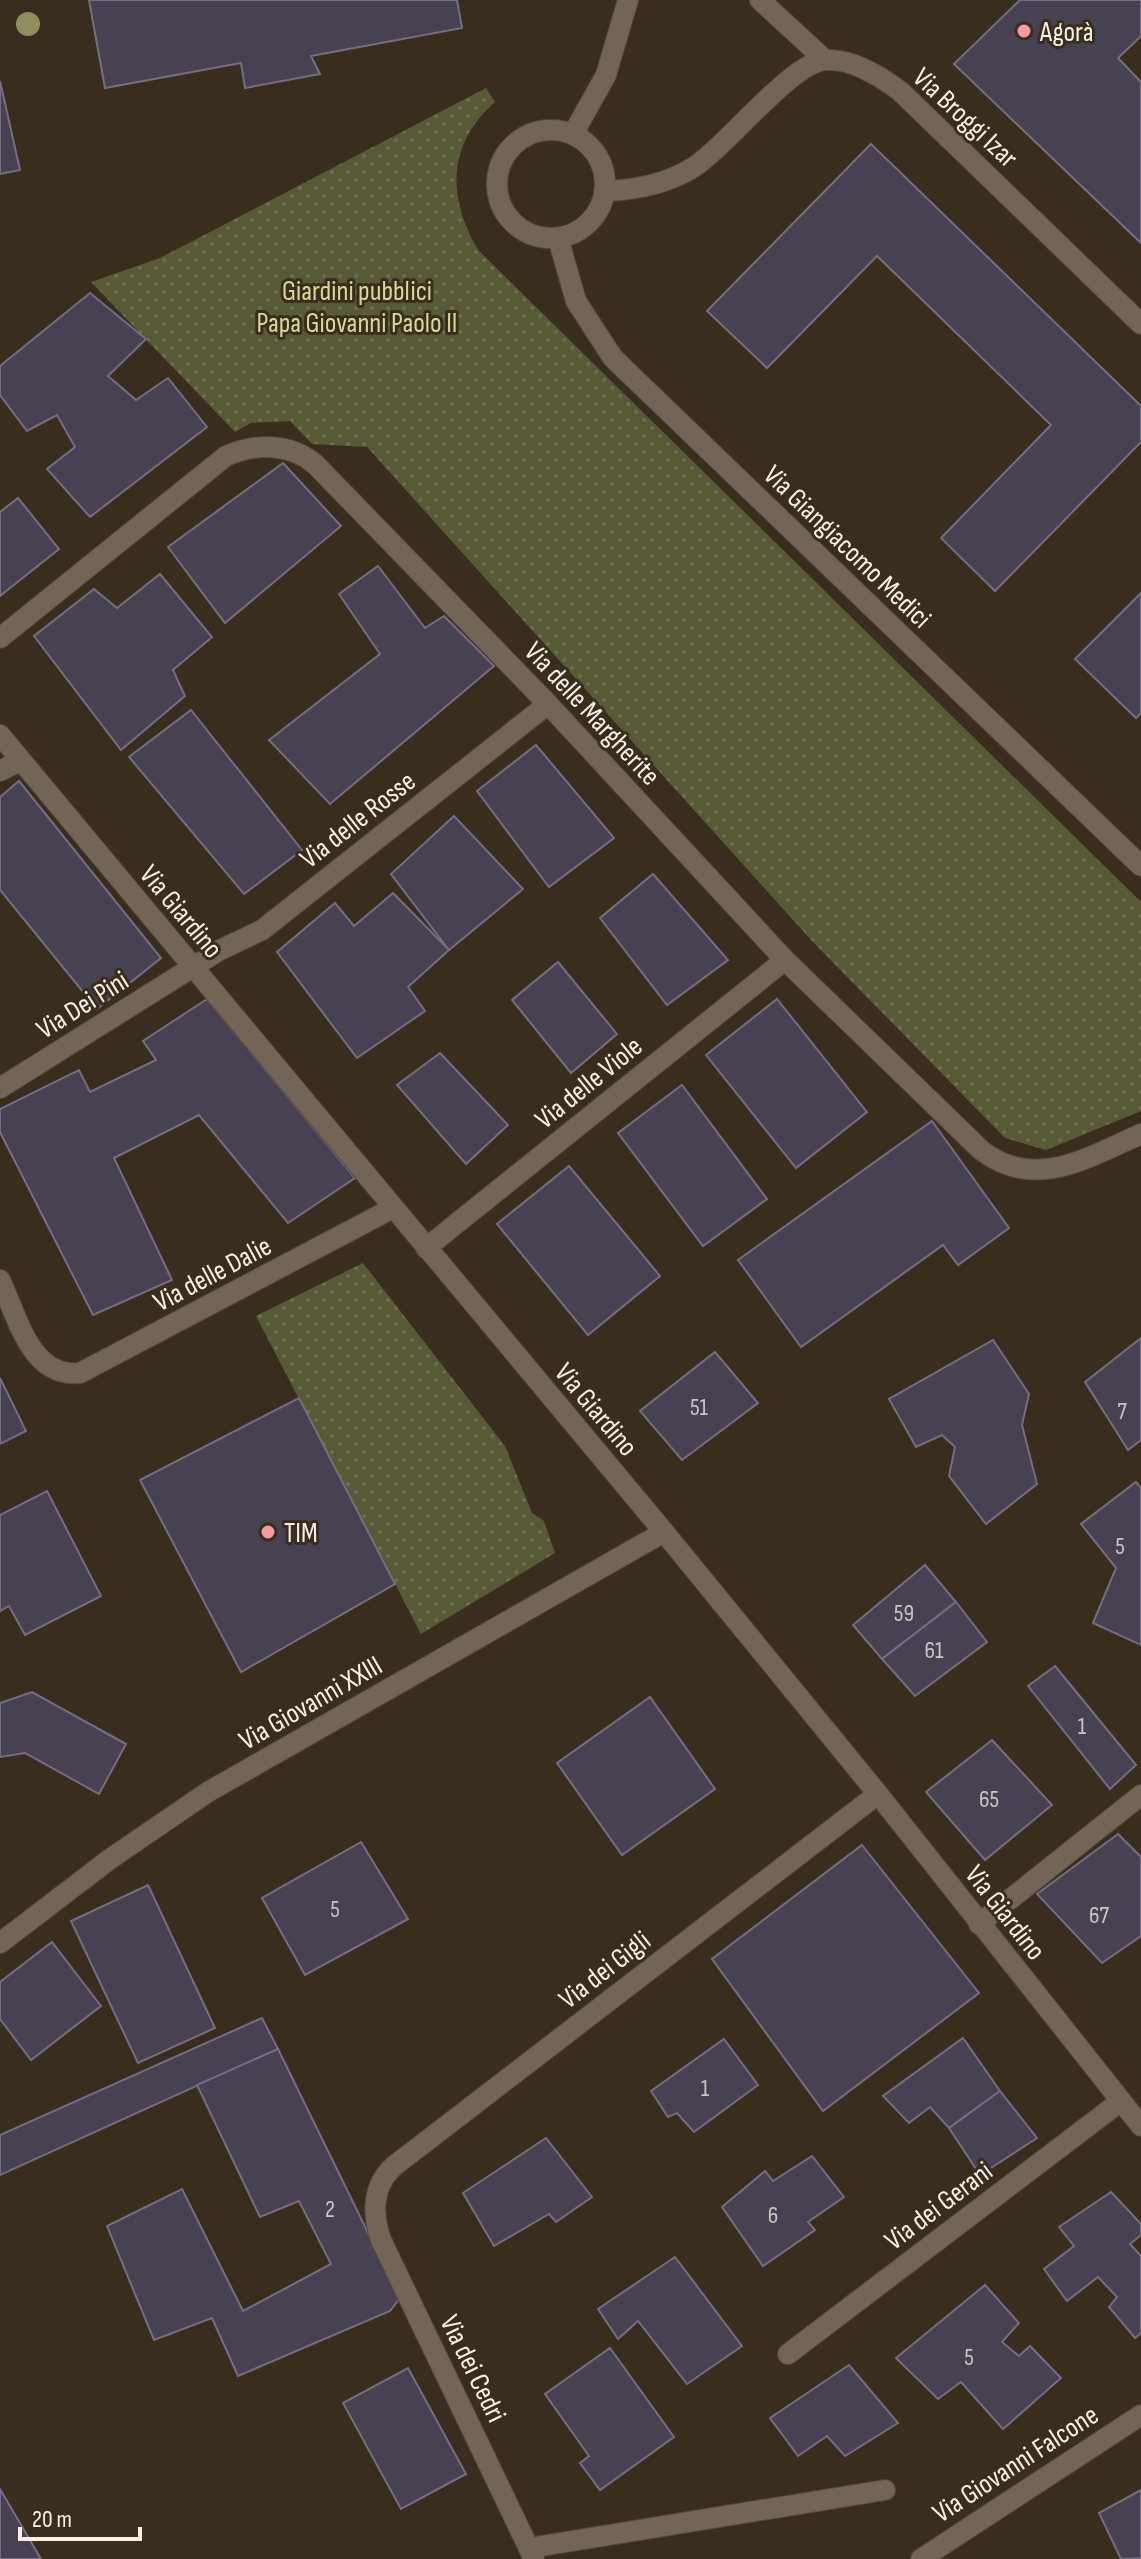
<svg xmlns="http://www.w3.org/2000/svg" width="1141" height="2559" viewBox="0 0 1141 2559" font-family="'Sofia Sans Condensed',sans-serif">
	<defs>
		<pattern id="green-dots" width="8" height="8" patternUnits="userSpaceOnUse" patternTransform="scale(2)"><rect width="8" height="8" fill="#585a36"/><path d="M2 2h.1M6 6h.1" fill="none" stroke="#717253" stroke-width="1.8" stroke-linecap="round"/></pattern>
	</defs>
	<rect width="100%" height="100%" fill="#392e1e"/>
	<g fill="url(#green-dots)">
		<path d="M486 88 495 102C447 144 447 197 478 250L1141 902V1111L1046 1150 1005 1138 811 940 367 447 312 444 290 421 251 423 235 432 91 282 160 258Z"/>
		<polygon points="363,1263 505,1446 532,1513 544,1521 555,1553 421,1634 256,1316"/>
	</g>
	<g fill="#474152" stroke="#756d81" stroke-width="2">
		<polygon points="89,0 457,0 462,28 311,56 320,74 245,88 241,63 105,88"/>
		<polygon points="1020,0 1141,0 1141,36 1118,58 1141,82 1141,243 954,64"/>
		<polygon points="0,81 20,170 0,174"/>
		<polygon points="871,144 1141,406 1141,442 995,591 941,538 1051,425 877,256 767,368 707,311"/>
		<polygon points="90,293 146,339 108,376 136,400 168,378 207,427 90,517 47,469 75,447 57,415 27,431 0,395 0,366"/>
		<polygon points="283,463 341,526 225,623 168,547"/>
		<polygon points="18,498 59,549 0,596 0,512"/>
		<polygon points="378,566 425,628 444,616 494,666 330,804 269,740 380,654 339,594"/>
		<polygon points="160,574 212,637 173,670 185,696 121,750 34,636 94,589 117,608"/>
		<polygon points="1141,593 1141,713 1136,718 1075,659"/>
		<polygon points="191,710 302,850 244,894 129,757"/>
		<polygon points="536,745 614,838 549,887 477,791"/>
		<polygon points="19,781 161,958 97,1009 0,890 0,797"/>
		<polygon points="454,816 523,889 449,950 391,874"/>
		<polygon points="653,874 728,960 667,1005 600,918"/>
		<polygon points="393,893 449,950 408,987 425,1011 357,1058 277,952 335,903 354,926"/>
		<polygon points="558,962 617,1034 571,1073 512,1000"/>
		<polygon points="207,999 355,1178 288,1223 199,1115 114,1158 172,1280 93,1315 0,1132 0,1109 79,1070 90,1092 156,1060 143,1041"/>
		<polygon points="777,999 867,1112 796,1168 706,1055"/>
		<polygon points="440,1053 508,1125 466,1164 397,1085"/>
		<polygon points="682,1085 767,1199 703,1246 618,1133"/>
		<polygon points="932,1121 1009,1228 958,1265 943,1245 801,1347 738,1260"/>
		<polygon points="569,1166 660,1276 588,1335 497,1224"/>
		<polygon points="1141,1338 1141,1440 1128,1450 1085,1382"/>
		<polygon points="993,1340 1029,1394 1022,1425 1037,1484 986,1524 949,1476 955,1447 942,1435 916,1447 889,1399"/>
		<polygon points="715,1352 758,1403 682,1460 640,1411"/>
		<polygon points="0,1378 26,1431 0,1444"/>
		<polygon points="299,1398 395,1584 241,1672 140,1480"/>
		<polygon points="1136,1482 1141,1488 1141,1645 1093,1623 1116,1568 1081,1524"/>
		<polygon points="47,1491 101,1596 25,1635 9,1606 0,1611 0,1515"/>
		<polygon points="925,1565 956,1602 882,1659 853,1625"/>
		<polygon points="956,1602 987,1642 915,1696 882,1659"/>
		<polygon points="1055,1666 1136,1765 1110,1789 1028,1686"/>
		<polygon points="32,1692 126,1744 99,1794 25,1753 0,1757 0,1703"/>
		<polygon points="650,1697 715,1789 622,1855 557,1763"/>
		<polygon points="992,1740 1052,1805 985,1860 926,1792"/>
		<polygon points="1118,1834 1141,1857 1141,1936 1102,1963 1037,1894"/>
		<polygon points="361,1842 408,1919 305,1975 262,1898"/>
		<polygon points="862,1845 979,1993 823,2111 712,1959"/>
		<polygon points="148,1885 215,2028 138,2063 71,1921"/>
		<polygon points="52,1942 101,2006 31,2060 0,2019 0,1982"/>
		<polygon points="262,2018 278,2049 0,2175 0,2135"/>
		<polygon points="963,2038 1000,2091 949,2128 930,2107 909,2123 883,2096"/>
		<polygon points="724,2039 758,2085 694,2132 677,2113 668,2117 651,2091"/>
		<polygon points="278,2049 400,2298 390,2311 238,2376 212,2318 154,2340 107,2226 182,2189 243,2311 331,2264 299,2201 260,2217 197,2085"/>
		<polygon points="1000,2091 1037,2138 980,2175 949,2128"/>
		<polygon points="546,2138 592,2197 556,2222 549,2214 494,2246 463,2193"/>
		<polygon points="812,2156 844,2197 808,2222 815,2230 763,2266 722,2207 765,2171 773,2181"/>
		<polygon points="1111,2192 1141,2224 1141,2235 1130,2244 1141,2256 1141,2333 1135,2338 1109,2307 1117,2297 1098,2277 1067,2301 1044,2269 1074,2246 1059,2227"/>
		<polygon points="675,2257 742,2346 687,2384 638,2321 618,2339 598,2309"/>
		<polygon points="985,2285 1019,2323 1002,2342 1019,2356 1030,2346 1061,2378 1003,2429 961,2382 938,2399 896,2358"/>
		<polygon points="610,2348 674,2437 600,2490 580,2463 589,2456 545,2394"/>
		<polygon points="849,2365 898,2423 845,2456 827,2436 798,2456 770,2418"/>
		<polygon points="408,2368 466,2474 401,2509 343,2403"/>
		<polygon points="0,2489 41,2559 0,2559"/>
		<polygon points="1141,2490 1141,2558 1121,2559 1099,2513"/>
	</g>
	<g fill="none" stroke-linecap="round" stroke-linejoin="round">
		<defs>
			<g id="street">
				<polyline points="760,0 824,59"/>
				<circle cx="551" cy="184" r="54"/>
				<polyline points="573,134 606,75 628,0"/>
				<path d="M605 191C636 190 667 184 694 167 726 147 793 60 827 60 853 59 880 76 900 91L1141 324"/>
				<polyline points="558,238 576,301 613,358 1141,866"/>
				<path d="M0 638 226 456C256 443 290 443 315 464L548 704 785 960 981 1150C1034 1192 1089 1157 1141 1134"/>
				<polyline points="0,735 664,1532 878,1794 1141,2126"/>
				<polyline points="0,771 20,761"/>
				<polyline points="0,1088 220,950 262,930 548,704"/>
				<polyline points="426,1248 785,960"/>
				<path d="M0 1280C18 1317 30 1378 80 1373L393 1208"/>
				<polyline points="979,1924 1141,1795"/>
				<polyline points="0,1943 110,1859 208,1792 664,1532"/>
				<polyline points="788,2354 1121,2101"/>
				<polyline points="529,2548 885,2490"/>
				<path d="M534 2559 381 2240C372 2214 372 2186 394 2166L878 1794"/>
				<polyline points="921,2559 1141,2415"/>
			</g>
		</defs>
		<use href="#street" stroke="#54493a" stroke-width="22"/>
		<use href="#street" stroke="#726558" stroke-width="20"/>
	</g>
	<circle fill="#908d60" cx="28" cy="24" r="12"/>
	<g fill="#f49aa3" stroke="#392e1e" stroke-width="3">
		<circle cx="1024" cy="31" r="8"/>
		<circle cx="268" cy="1532" r="8"/>
	</g>
	<g text-anchor="middle" stroke-width="6" stroke-linejoin="round" paint-order="stroke">
		<g font-size="24" fill="#ccc5c2">
			<text x="699" y="1415">51</text>
			<text x="1122" y="1419">7</text>
			<text x="1120" y="1554">5</text>
			<text x="904" y="1621">59</text>
			<text x="934" y="1658">61</text>
			<text x="1082" y="1734">1</text>
			<text x="989" y="1807">65</text>
			<text x="335" y="1917">5</text>
			<text x="1099" y="1923">67</text>
			<text x="705" y="2096">1</text>
			<text x="330" y="2217">2</text>
			<text x="773" y="2223">6</text>
			<text x="969" y="2365">5</text>
		</g>
		<g font-size="28" fill="#f8f1e7" stroke="#392e1e" text-anchor="start">
			<text x="1040" y="41">Agorà</text>
			<text x="284" y="1542">TIM</text>
		</g>
		<g font-size="28" fill="#f8f1e7" stroke="#392e1e">
			<text transform="translate(966 117) rotate(43)" y="10">Via Broggi Izar</text>
			<text transform="translate(848 546) rotate(44)" y="10">Via Giangiacomo Medici</text>
			<text transform="translate(593 713) rotate(47)" y="10">Via delle Margherite</text>
			<text transform="translate(357 819) rotate(-38)" y="10">Via delle Rosse</text>
			<text transform="translate(182 911) rotate(50)" y="10">Via Giardino</text>
			<text transform="translate(82 1004) rotate(-32)" y="10">Via Dei Pini</text>
			<text transform="translate(588 1082) rotate(-39)" y="10">Via delle Viole</text>
			<text transform="translate(212 1273) rotate(-28)" y="10">Via delle Dalie</text>
			<text transform="translate(597 1409) rotate(50)" y="10">Via Giardino</text>
			<text transform="translate(310 1702) rotate(-30)" y="10">Via Giovanni XXIII</text>
			<text transform="translate(1006 1912) rotate(52)" y="10">Via Giardino</text>
			<text transform="translate(604 1969) rotate(-38)" y="10">Via dei Gigli</text>
			<text transform="translate(938 2205) rotate(-37)" y="10">Via dei Gerani</text>
			<text transform="translate(474 2368) rotate(64)" y="10">Via dei Cedri</text>
			<text transform="translate(1015 2463) rotate(-33)" y="10">Via Giovanni Falcone</text>
		</g>
		<g font-size="28" fill="#d7da96" stroke="#392e1e">
			<text x="357" y="300">Giardini pubblici<tspan x="357" dy="32">Papa Giovanni Paolo II</tspan></text>
		</g>
	</g>
	<path d="M20 2527v12h120v-12" fill="none" stroke="#f8f1e7" stroke-width="4"/>
	<text x="32" y="2527" font-size="24" fill="#f8f1e7" stroke="#392e1e" stroke-width="6" paint-order="stroke">20 m</text>
</svg>
